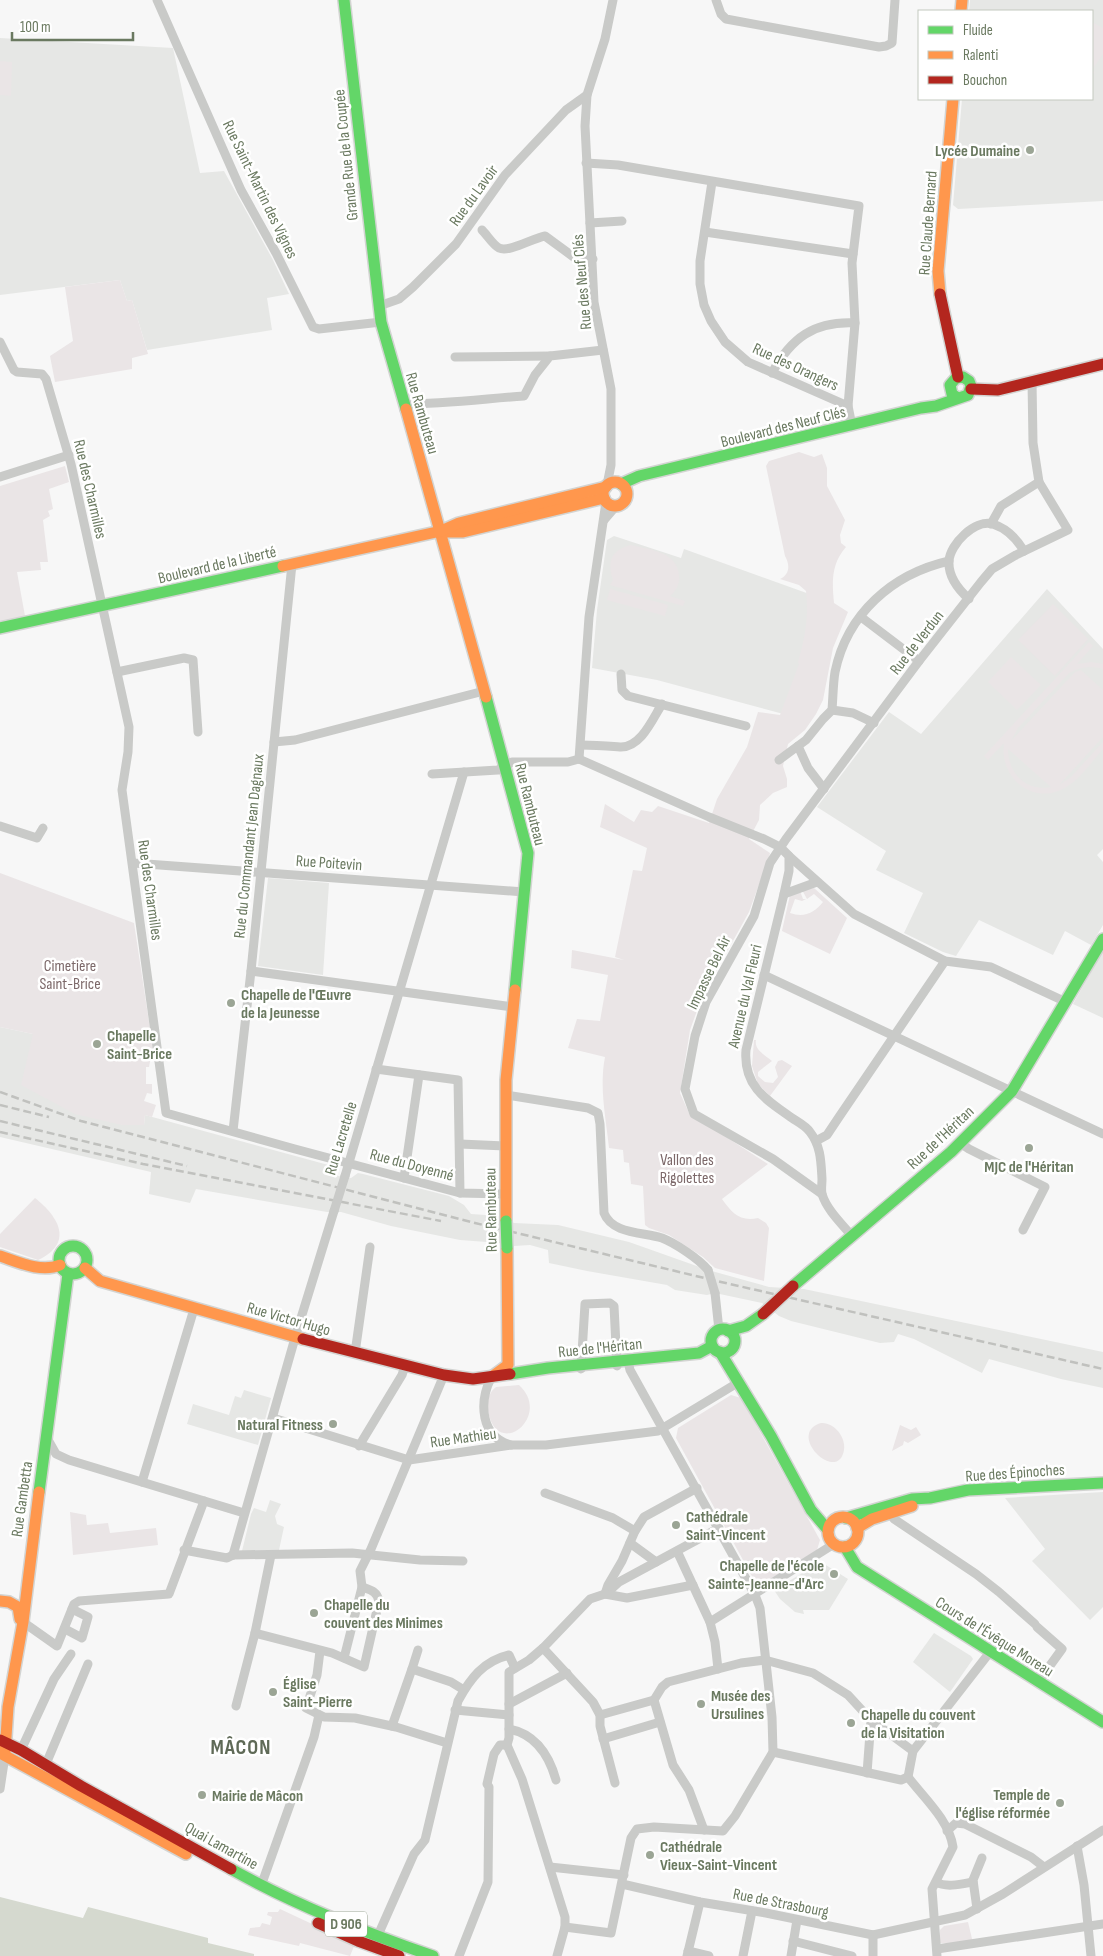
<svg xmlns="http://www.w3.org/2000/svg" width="1103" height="1956" viewBox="0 0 1103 1956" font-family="'Sofia Sans Condensed',sans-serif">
	<rect width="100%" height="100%" fill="#f7f7f7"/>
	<g fill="#e6e7e5">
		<polygon points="970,0 1103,0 1103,201 958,209 953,205 962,99 1092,99 1092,11 969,11"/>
		<polygon points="0,38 173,48 200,173 224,171 273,260 289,294 267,298 272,330 147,350 132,300 127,301 120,280 0,295"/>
		<polygon points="614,536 681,558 684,549 826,600 787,715 657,680 592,668 597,610 607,540"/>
		<polygon points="1047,589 1103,649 1103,849 1097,855 1103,862 1103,925 1091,945 1065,931 1053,955 979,920 956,956 943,952 904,933 923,893 876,870 886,851 817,807 889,712 921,734"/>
		<polygon points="268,878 329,883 323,975 258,966"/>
		<polygon points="1103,951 1103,1018 1073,1004"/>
		<polygon points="0,1027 33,1034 122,1125 144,1125 145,1115 332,1166 335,1168 338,1176 351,1178 358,1173 363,1174 449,1196 464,1205 471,1214 500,1216 514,1223 558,1225 629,1242 708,1270 769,1287 804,1289 1103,1352 1103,1388 1061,1379 989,1359 982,1373 914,1339 898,1334 894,1342 880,1343 791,1321 779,1316 762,1303 715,1293 707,1295 675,1290 667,1285 587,1271 549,1263 548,1250 530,1245 514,1246 500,1243 460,1240 391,1226 341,1212 327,1212 196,1189 190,1203 149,1194 151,1172 0,1137"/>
		<polygon points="244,1390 271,1398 258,1445 187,1424 193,1404 229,1415 235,1396 241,1398"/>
		<polygon points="1103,1492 1103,1607 1090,1620 1032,1561 1045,1549 1005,1498"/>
		<polygon points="270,1500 281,1504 275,1516 277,1524 284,1527 279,1550 242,1551 251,1514 254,1508 266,1512"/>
		<polygon points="821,1562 848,1579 829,1610 803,1610 804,1614 795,1612 780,1599 774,1590"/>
		<polygon points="934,1633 971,1656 973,1659 950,1692 913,1662"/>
	</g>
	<g fill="#eae5e6" fill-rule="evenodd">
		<polygon points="1092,22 1103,28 1103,54 1092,70 1095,72 1092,76"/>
		<polygon points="0,61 12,62 11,96 0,95"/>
		<polygon points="120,280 127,301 132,300 148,354 132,358 132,369 55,382 50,356 73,341 65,287"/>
		<path d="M799 452 814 457 822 454 827 468V486L845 520 840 535 841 543 846 547C831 564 832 582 834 603L848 612 833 648 823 700 816 714 805 730 788 744 783 766 787 779V787L773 793 760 805 759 820 749 839 770 853 769 857 749 912 702 997 690 1030 680 1093 689 1113 768 1164 722 1199C732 1213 740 1222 758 1218L766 1223 769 1228 764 1281 715 1268 703 1257 669 1235 649 1228 645 1225 643 1186 631 1184 629 1163 624 1162 623 1150 609 1148C606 1118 599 1088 605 1057L568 1048 577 1019 600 1021 608 975 571 968 572 950 624 960 615 957 633 870 642 871 647 848 600 827 605 804 634 822 641 810 652 812 658 806 709 823 717 799 747 747 758 712 780 715 799 664 798 662C805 638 809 616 806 591L799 585 780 579C790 574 790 565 785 556L766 466 769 461Z"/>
		<polygon points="65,466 69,482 49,489 53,509 48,511 50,516 43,520 48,562 40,562 41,570 17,572 25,616 0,622 0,486"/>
		<path d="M631 545C651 550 678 552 679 576 680 584 676 591 670 596L685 601 683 606 610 585 613 580C607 561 611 550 631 545Z"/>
		<polygon points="610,589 668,605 665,616 607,600"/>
		<polygon points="1053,604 1088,639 1055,676 1018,640"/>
		<path d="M1089 642 1093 646 1077 664 1092 662 1103 664V669C1091 665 1080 667 1069 673L1018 728 1011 741 1075 672 1081 670 1103 690V737L1059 785 1071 777 1103 742V749C1091 763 1077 783 1061 790 1029 804 999 775 1004 743L988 760 984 756ZM1008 749 1051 787C1027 792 1008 774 1008 749Z"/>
		<polygon points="1011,657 1041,685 1017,710 988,682"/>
		<polygon points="0,873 134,923 154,1055 151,1056 149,1067 146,1067 146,1084 152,1084 152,1094 147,1093 144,1101 156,1105 152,1117 145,1115 144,1125 122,1125 75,1114 21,1085 33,1034 0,1027"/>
		<path d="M814 888 847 918 830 954 782 931 790 895 800 891 803 899H806L802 901 795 899 790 913C804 918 814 913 823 902L814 894 807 899 802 890Z"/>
		<path d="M754 1040H756C754 1050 765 1055 772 1061L758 1072V1076L765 1082 773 1083 778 1077 775 1067 778 1061 782 1060 792 1066 770 1096 758 1084 752 1066Z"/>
		<path d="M35 1198C59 1217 74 1243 38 1260L0 1247V1234Z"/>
		<path d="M519 1385C553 1416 497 1461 488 1411 486 1402 489 1392 496 1387Z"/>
		<polygon points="731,1395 741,1398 820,1540 817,1550 764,1583 754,1580 676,1438 678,1428"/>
		<path d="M821 1423C834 1422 846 1437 844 1450 838 1485 785 1434 821 1423Z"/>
		<polygon points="900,1425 911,1430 916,1427 921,1435 908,1443 904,1441 903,1445 892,1451"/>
		<polygon points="70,1512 86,1515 87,1525 108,1523 110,1533 156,1528 158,1545 73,1555"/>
		<polygon points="280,1909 355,1944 350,1956 300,1943 299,1946 248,1935 250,1928 260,1927 262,1923 270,1925 272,1917 267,1915 268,1912 278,1912"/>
		<polygon points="968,1922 973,1943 940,1943 940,1930 944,1926"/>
	</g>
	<polygon fill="#d5d9cf" points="0,1897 83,1918 88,1907 208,1938 208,1943 254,1954 254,1956 0,1956"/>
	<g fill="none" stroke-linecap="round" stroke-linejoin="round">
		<defs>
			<g id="fast">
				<polyline points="344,0 381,322 406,409"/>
				<polyline points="621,484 639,476 921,408 936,406 968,395 971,386 969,381 963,377 956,378 950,385 952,394 958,398"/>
				<polyline points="0,628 283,566"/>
				<polyline points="486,697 528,853 515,990"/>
				<circle cx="73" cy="1260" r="14"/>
				<polyline points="793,1286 951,1152 1012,1091 1103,939"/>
				<circle cx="723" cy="1341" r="12"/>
				<polyline points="728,1331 746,1326 763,1314"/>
				<polyline points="720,1352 771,1436 811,1510 828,1530"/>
				<polyline points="510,1374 548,1368 699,1353 712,1346"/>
				<polyline points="39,1492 68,1274"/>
				<polyline points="846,1518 912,1499 930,1498 968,1490 1103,1483"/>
				<polyline points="845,1547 857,1567 1103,1722"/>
				<path d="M231 1869C295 1905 363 1932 433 1956"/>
			</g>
			<g id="slow">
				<polyline points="961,11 962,0"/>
				<polyline points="940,294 938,271 953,99"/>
				<polyline points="406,409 486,697"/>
				<circle cx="615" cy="494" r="12"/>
				<polyline points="444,532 463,532 604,498"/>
				<polyline points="283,566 441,531 459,523 606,487"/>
				<polyline points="506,1221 506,1080 515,990"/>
				<path d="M0 1256C18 1262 41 1273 60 1265"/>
				<polyline points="85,1268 100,1281 303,1339"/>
				<polyline points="493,1376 508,1365 507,1248"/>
				<circle cx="843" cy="1532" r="15"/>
				<polyline points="857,1528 872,1519 912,1506"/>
				<polyline points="0,1601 9,1602 18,1607 20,1619"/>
				<polyline points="5,1752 8,1707 23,1622 39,1492"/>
				<polyline points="0,1753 186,1854"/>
			</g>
			<g id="jam">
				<polyline points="940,294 958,377"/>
				<polyline points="971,389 998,390 1103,364"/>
				<polyline points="303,1339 444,1375 473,1379 510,1374"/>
				<polyline points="0,1740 21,1750 81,1786 231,1869"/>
				<polyline points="318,1923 358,1941 399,1956"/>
			</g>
		</defs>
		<use href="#fast" stroke="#d3d4d2" stroke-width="14"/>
		<use href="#slow" stroke="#d3d4d2" stroke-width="14"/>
		<use href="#jam" stroke="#d3d4d2" stroke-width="14"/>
		<g stroke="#c9cac8" stroke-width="9">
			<polyline points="157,0 241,190 276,253 313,327 319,329 381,322"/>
			<polyline points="716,0 721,14 726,19 879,47 886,46 892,43 895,0"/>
			<polyline points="586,163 618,165 859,206 852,263 855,323 848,406 852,426"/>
			<polyline points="712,182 700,261 700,284 704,305 711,321 725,342 748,362 848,406"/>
			<polyline points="590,223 622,221"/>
			<path d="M482 230C487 235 493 245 499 248 509 253 533 238 545 236L575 258 593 259"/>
			<polyline points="705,232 853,254"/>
			<polyline points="379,306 399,299 413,287 456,244 505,175 566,110 587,95"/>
			<polyline points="0,342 14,370 17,372 42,374 46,379 71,464 129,727 128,752 122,790 166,1113 295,1149 460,1193 506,1194"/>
			<polyline points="455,357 550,356"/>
			<path d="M772 373C791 338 814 321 855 323"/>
			<path d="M404 404C444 404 483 399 524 396L535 375 550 356 603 350"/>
			<polyline points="0,477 69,455"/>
			<polyline points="607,485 611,465 611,389 594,302 585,126 587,95 605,39 613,0"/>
			<polyline points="604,520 616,506"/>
			<polyline points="991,524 1001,506 1039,482 1033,443 1032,381"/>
			<path d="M969 599C959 590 948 576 949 561 950 544 975 519 993 524 1008 529 1017 539 1024 551"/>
			<polyline points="861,617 919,661"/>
			<polyline points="117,672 184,658 193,660 198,732"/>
			<polyline points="621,674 622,690 628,696 746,726"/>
			<polyline points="832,710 853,713 874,723"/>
			<polyline points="274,742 295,740 484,691"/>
			<path d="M581 745C595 745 607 746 620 747 641 748 653 718 662 704"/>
			<polyline points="798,746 808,768 824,789"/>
			<path d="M579 759 709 817 764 839 780 847 789 856V871L784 894 746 1050C743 1086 766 1100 792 1118 798 1122 806 1126 810 1132 821 1146 821 1162 822 1179 822 1184 821 1190 822 1194 827 1210 841 1223 851 1235"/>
			<polyline points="579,759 589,617 606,502"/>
			<path d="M779 760 806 740 823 719 832 710C833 698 833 684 835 672 847 614 892 574 949 561"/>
			<polyline points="432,774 498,770 512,762 568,762 579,759"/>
			<polyline points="0,826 37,838 43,828"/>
			<polyline points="789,856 854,914 945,961 991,967 1066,1002"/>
			<polyline points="133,863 524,892"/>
			<polyline points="784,894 817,882"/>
			<polyline points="251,971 513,1007"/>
			<polyline points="764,975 1103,1134"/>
			<polyline points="376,1069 458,1080 460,1193"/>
			<path d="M506 1095 588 1108 598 1113 600 1124 604 1213C612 1234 643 1232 662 1238 675 1243 699 1259 708 1270"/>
			<polyline points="233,1131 251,971 292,564"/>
			<polyline points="816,1141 827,1135 839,1117 945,961"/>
			<polyline points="960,1143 969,1149 1045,1187 1023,1230"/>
			<polyline points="460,1144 505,1146"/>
			<polyline points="345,1176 464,772"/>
			<polyline points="404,1178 419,1075"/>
			<polyline points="822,1194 773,1159 694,1114 685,1089 695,1036 706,1002 754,916 770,863 786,839 919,661 981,582 992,569 1016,555 1068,530 1039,482"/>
			<polyline points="715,1293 719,1330"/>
			<polyline points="355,1353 370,1247"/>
			<polyline points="581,1369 585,1304 610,1303 614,1306 617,1366"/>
			<path d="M491 1378C479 1402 480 1437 511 1445"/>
			<polyline points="273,1418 409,1460 511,1445 546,1445 658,1431 739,1382"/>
			<polyline points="47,1438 56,1454 69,1460 244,1513"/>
			<polyline points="359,1446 402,1375 405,1366"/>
			<polyline points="142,1482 194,1309"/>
			<polyline points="545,1493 613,1518 635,1531"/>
			<polyline points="889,1510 894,1519 976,1574 999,1592 1035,1624"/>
			<polyline points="630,1543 656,1562"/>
			<polyline points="184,1550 227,1558 233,1555"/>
			<polyline points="677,1551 710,1622 715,1642 718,1669"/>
			<polyline points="233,1555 297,1331 334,1211"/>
			<polyline points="233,1555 352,1553 420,1560 463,1561"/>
			<polyline points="605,1594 608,1585 622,1561 635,1531 644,1517 697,1488"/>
			<polyline points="606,1594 619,1582 719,1528"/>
			<polyline points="23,1622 57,1646 74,1604 79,1601 169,1594 204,1501"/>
			<polyline points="710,1622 834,1544"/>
			<polyline points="1037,1627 1062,1649 1038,1682"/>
			<polyline points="65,1629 82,1638 88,1617 72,1609"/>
			<path d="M255 1633 332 1653 364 1667 379 1601C377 1591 370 1590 362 1587"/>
			<polyline points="543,1648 593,1702 600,1715 600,1726 615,1783"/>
			<polyline points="320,1651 317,1675 306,1708 324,1717 355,1718 396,1727 447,1743"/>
			<polyline points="344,1658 362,1587 360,1571 371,1549 444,1375"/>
			<polyline points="412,1669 418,1650"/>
			<polyline points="654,1700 662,1687 668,1682 741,1663 765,1660 813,1673 848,1695 871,1720 913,1751"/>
			<polyline points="654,1700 673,1765 689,1790 704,1830"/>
			<polyline points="509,1704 567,1673"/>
			<polyline points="236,1706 255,1633 271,1555"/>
			<polyline points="455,1710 509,1715"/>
			<polyline points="600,1715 654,1700"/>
			<polyline points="392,1726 412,1669 451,1682 464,1690"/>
			<path d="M509 1729C535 1734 549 1755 556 1780"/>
			<polyline points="603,1739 660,1722"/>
			<polyline points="21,1750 54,1679 71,1654"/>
			<polyline points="773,1752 901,1780 908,1777"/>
			<polyline points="46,1764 88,1664"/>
			<polyline points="867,1773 871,1720"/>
			<path d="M908 1777C924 1798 949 1820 953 1847L932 1889 937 1956"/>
			<polyline points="908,1777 913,1751 990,1652"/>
			<polyline points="0,1789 5,1756"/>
			<polyline points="947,1831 956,1823 965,1824 1031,1857 1044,1867"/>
			<polyline points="1077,1846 1084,1885 1091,1956"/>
			<polyline points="550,1867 624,1875"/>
			<path d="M936 1882C946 1888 962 1884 973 1882"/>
			<polyline points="622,1884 700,1902 766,1913 873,1935 965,1915 1003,1894 1103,1830"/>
			<polyline points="261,1886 314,1737 319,1715"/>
			<polyline points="977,1909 973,1880 982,1858"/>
			<polyline points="565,1927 611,1933 631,1838 637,1829 654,1827 723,1831 735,1816 773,1752 772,1717 760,1608 755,1595 630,1370 628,1361"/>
			<polyline points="873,1935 873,1956"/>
			<polyline points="793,1941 852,1956"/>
			<path d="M375 1942 414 1854 425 1840 458 1701C470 1679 483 1661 509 1655L515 1668"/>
			<polyline points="937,1949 1103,1924"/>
			<polyline points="688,1951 709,1956"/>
			<polyline points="459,1956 488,1882 489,1787 487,1784 494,1754 500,1745 507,1745"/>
			<polyline points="557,1956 565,1927 565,1917 522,1779 507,1745 509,1738 509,1672 529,1660 543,1648 590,1599 605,1594 627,1598 693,1585"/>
			<polyline points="687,1956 700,1902"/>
			<polyline points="743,1956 752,1911"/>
			<polyline points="791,1956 797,1920"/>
		</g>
		<use href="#fast" stroke="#63d668" stroke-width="11"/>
		<use href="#slow" stroke="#ff974d" stroke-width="11"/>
		<use href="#jam" stroke="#b3261e" stroke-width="11"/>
		<g stroke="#c0c1be" stroke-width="2.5" stroke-dasharray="8 4" stroke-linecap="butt">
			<polyline points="0,1092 81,1121 475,1223 721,1282 1103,1369"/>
			<polyline points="0,1105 49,1117"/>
			<polyline points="0,1121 187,1166"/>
			<polyline points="0,1132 143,1164 441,1221"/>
		</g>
		<defs>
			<polyline id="fast-bridge" points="506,1221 507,1248"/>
			<polyline id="jam-bridge" points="763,1314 793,1286"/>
		</defs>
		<use href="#fast-bridge" stroke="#d3d4d2" stroke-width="14" stroke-linecap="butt"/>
		<use href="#jam-bridge" stroke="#d3d4d2" stroke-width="14" stroke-linecap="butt"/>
		<g stroke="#c9cac8" stroke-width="9">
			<polyline points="334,1211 345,1176"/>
			<polyline points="708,1270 715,1293"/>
		</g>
		<use href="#fast-bridge" stroke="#63d668" stroke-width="11"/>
		<use href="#jam-bridge" stroke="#b3261e" stroke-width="11"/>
	</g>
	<g fill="#9ba595" stroke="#fff" stroke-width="2">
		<circle cx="1030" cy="150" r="5"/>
		<circle cx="231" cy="1003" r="5"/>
		<circle cx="97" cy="1044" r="5"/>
		<circle cx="1029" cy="1148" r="5"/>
		<circle cx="333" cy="1424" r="5"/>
		<circle cx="676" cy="1525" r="5"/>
		<circle cx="834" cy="1574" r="5"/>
		<circle cx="314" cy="1613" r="5"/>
		<circle cx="273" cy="1692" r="5"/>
		<circle cx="701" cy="1704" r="5"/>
		<circle cx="851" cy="1723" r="5"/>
		<circle cx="202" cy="1795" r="5"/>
		<circle cx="1060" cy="1803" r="5"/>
		<circle cx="650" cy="1855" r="5"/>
	</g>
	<g text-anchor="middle" stroke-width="5" stroke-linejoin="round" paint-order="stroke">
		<rect fill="#fff" stroke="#97a190" stroke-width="1" x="325" y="1911.5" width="42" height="25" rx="4"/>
		<g font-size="15" font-weight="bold" fill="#6a7960">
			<text x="346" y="1929">D 906</text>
		</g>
		<g font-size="16" font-weight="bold" fill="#6a7960" stroke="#fff" text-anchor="start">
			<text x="1020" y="156" text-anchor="end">Lycée Dumaine</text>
			<text x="241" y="1000">Chapelle de l'Œuvre<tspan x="241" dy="18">de la Jeunesse</tspan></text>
			<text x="107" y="1041">Chapelle<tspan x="107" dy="18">Saint-Brice</tspan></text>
			<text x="1029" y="1172" text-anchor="middle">MJC de l'Héritan</text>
			<text x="323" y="1430" text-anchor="end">Natural Fitness</text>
			<text x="686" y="1522">Cathédrale<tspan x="686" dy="18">Saint-Vincent</tspan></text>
			<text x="824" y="1571" text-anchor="end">Chapelle de l'école<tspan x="824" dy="18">Sainte-Jeanne-d'Arc</tspan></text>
			<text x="324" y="1610">Chapelle du<tspan x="324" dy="18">couvent des Minimes</tspan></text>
			<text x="283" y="1689">Église<tspan x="283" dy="18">Saint-Pierre</tspan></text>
			<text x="711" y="1701">Musée des<tspan x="711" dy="18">Ursulines</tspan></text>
			<text x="861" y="1720">Chapelle du couvent<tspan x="861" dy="18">de la Visitation</tspan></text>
			<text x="1050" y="1800" text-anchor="end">Temple de<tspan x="1050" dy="18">l'église réformée</tspan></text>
			<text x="212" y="1801">Mairie de Mâcon</text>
			<text x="660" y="1852">Cathédrale<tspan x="660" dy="18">Vieux-Saint-Vincent</tspan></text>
		</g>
		<g font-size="16" fill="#6a7960" stroke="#fff">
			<text transform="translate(345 155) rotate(-96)" y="6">Grande Rue de la Coupée</text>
			<text transform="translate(261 189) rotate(64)" y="6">Rue Saint-Martin des Vignes</text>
			<text transform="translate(473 195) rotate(-54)" y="6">Rue du Lavoir</text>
			<text transform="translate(927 223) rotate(-86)" y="6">Rue Claude Bernard</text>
			<text transform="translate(581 282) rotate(-95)" y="6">Rue des Neuf Clés</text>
			<text transform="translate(796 366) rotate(25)" y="6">Rue des Orangers</text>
			<text transform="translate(423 413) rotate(74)" y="6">Rue Rambuteau</text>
			<text transform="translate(783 426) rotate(-14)" y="6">Boulevard des Neuf Clés</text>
			<text transform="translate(91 489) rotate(77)" y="6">Rue des Charmilles</text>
			<text transform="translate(217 564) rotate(-13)" y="6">Boulevard de la Liberté</text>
			<text transform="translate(916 642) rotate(-52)" y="6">Rue de Verdun</text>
			<text transform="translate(531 804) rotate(76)" y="6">Rue Rambuteau</text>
			<text transform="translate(248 846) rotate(-84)" y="6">Rue du Commandant Jean Dagnaux</text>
			<text transform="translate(329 862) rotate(4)" y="6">Rue Poitevin</text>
			<text transform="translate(151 890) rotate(82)" y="6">Rue des Charmilles</text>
			<text transform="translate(708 972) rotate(-64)" y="6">Impasse Bel Air</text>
			<text transform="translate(744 996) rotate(-77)" y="6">Avenue du Val Fleuri</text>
			<text transform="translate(940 1137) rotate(-43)" y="6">Rue de l'Héritan</text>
			<text transform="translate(340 1138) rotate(-73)" y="6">Rue Lacretelle</text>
			<text transform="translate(412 1164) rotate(15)" y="6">Rue du Doyenné</text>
			<text transform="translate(490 1210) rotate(-91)" y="6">Rue Rambuteau</text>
			<text transform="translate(289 1318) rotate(16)" y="6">Rue Victor Hugo</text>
			<text transform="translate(600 1347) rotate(-6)" y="6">Rue de l'Héritan</text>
			<text transform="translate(463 1437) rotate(-8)" y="6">Rue Mathieu</text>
			<text transform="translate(1015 1472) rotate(-4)" y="6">Rue des Épinoches</text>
			<text transform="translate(21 1499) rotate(-82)" y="6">Rue Gambetta</text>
			<text transform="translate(995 1636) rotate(32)" y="6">Cours de l'Évêque Moreau</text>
			<text transform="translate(222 1845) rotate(29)" y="6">Quai Lamartine</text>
			<text transform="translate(781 1902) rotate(11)" y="6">Rue de Strasbourg</text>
		</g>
		<g font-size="16" fill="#7c6869" stroke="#fff">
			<text x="70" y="971">Cimetière<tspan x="70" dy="18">Saint-Brice</tspan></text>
			<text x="687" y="1165">Vallon des<tspan x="687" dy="18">Rigolettes</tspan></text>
		</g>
		<g font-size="21" font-weight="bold" letter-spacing="1" fill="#5f6a57" stroke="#fff">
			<text x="241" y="1754">MÂCON</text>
		</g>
	</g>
	<rect x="918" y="10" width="175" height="90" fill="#ffffff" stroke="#c3c9bf"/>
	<rect x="928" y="26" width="25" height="8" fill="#63d668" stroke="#c3c9bf"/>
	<text x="963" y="35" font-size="15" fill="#6a7960">Fluide</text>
	<rect x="928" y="51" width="25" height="8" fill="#ff974d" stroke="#c3c9bf"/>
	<text x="963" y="60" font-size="15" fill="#6a7960">Ralenti</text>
	<rect x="928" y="76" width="25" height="8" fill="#b3261e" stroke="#c3c9bf"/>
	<text x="963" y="85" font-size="15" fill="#6a7960">Bouchon</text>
	<path d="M12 32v8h121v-8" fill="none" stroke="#6a7960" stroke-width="2.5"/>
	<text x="20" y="32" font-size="15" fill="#6a7960" stroke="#ffffff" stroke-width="4" paint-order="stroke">100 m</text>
</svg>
